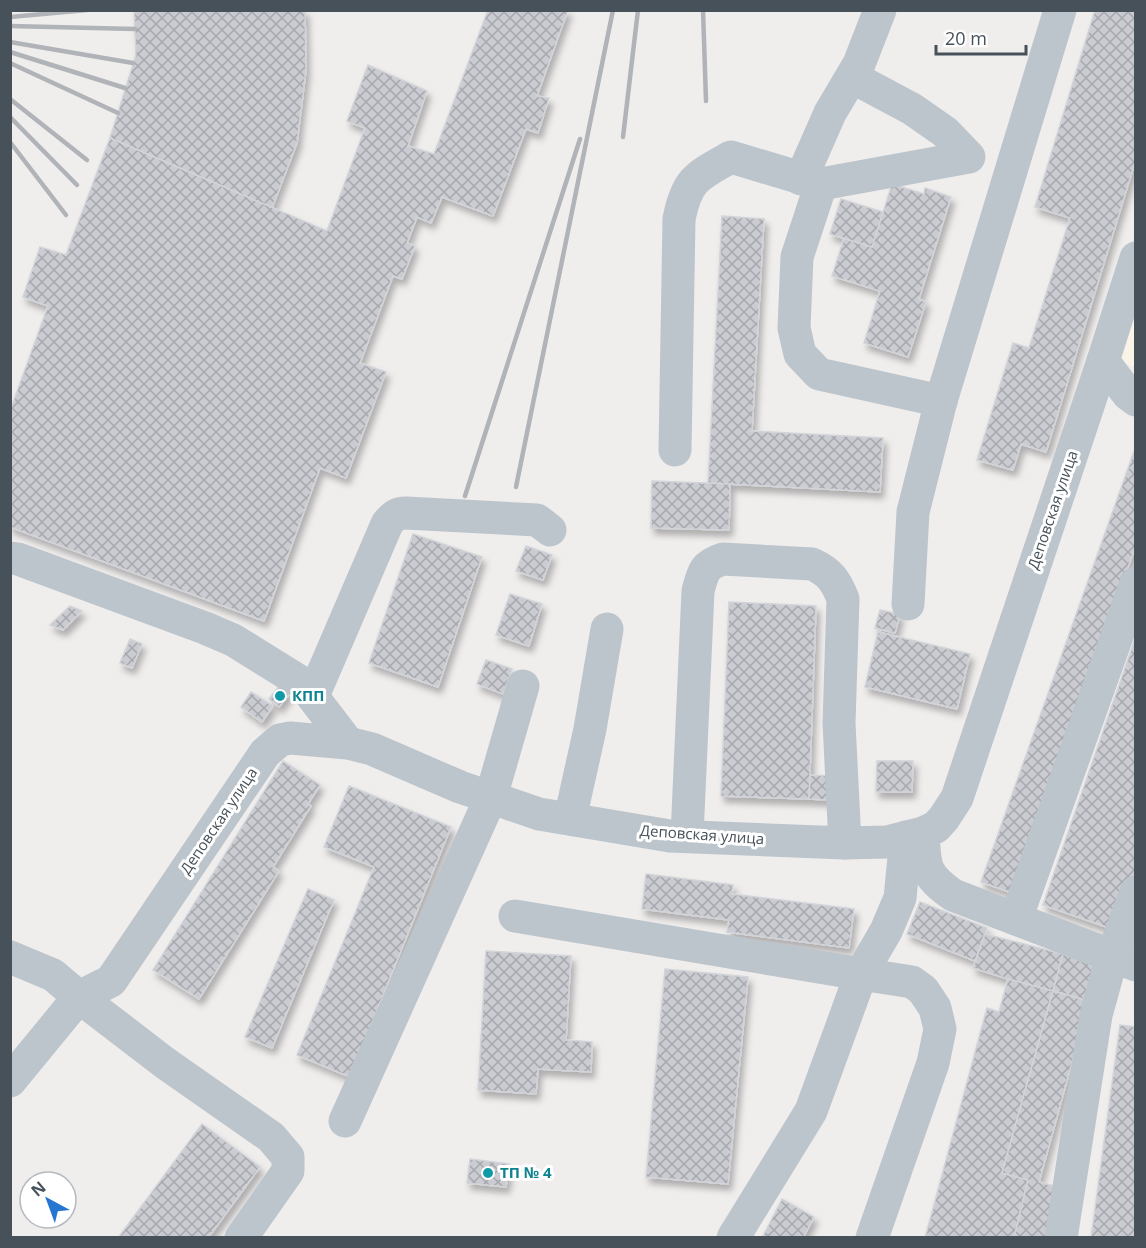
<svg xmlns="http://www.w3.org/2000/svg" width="1146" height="1248" viewBox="0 0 1146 1248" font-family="'Open Sans',sans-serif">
	<defs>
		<pattern id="building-cross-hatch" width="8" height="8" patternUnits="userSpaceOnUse" patternTransform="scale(1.5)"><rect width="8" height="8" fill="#caccd2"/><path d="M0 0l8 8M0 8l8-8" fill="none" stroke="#a6a8ad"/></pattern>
		<filter id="shadow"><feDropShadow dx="3.5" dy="6" stdDeviation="3" flood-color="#0004"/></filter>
	</defs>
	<rect width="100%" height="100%" fill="#f0eded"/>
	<polygon fill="#faf4e7" points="1135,316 1135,367 1121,362"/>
	<g fill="url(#building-cross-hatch)" stroke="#d1d4d8" stroke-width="1.5" filter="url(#shadow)">
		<polygon points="134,10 305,10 306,70 297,143 272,208 110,138 136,55"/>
		<polygon points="488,10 568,10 537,96 549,98 538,133 526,129 493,216 442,197 431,223 417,217 407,243 415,246 402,279 393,276 360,363 386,372 346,478 320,468 264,621 10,527 10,411 48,306 23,297 40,247 66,255 110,138 327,231 365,128 347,121 368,65 427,91 408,146 434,154"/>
		<polygon points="1095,10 1136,10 1136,159 1046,452 1021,444 1013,470 977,460 1013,343 1029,348 1070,218 1035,207"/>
		<polygon points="892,184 924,194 925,188 951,197 919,299 926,302 908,357 864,343 880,291 832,276 844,238 872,247"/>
		<polygon points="841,199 883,212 872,247 830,234"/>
		<polygon points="722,216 764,219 752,431 883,438 880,492 708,483"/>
		<polygon points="1136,446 1136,545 1012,893 981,882"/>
		<polygon points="652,481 730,484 729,530 651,528"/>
		<polygon points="413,534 482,557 438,687 369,663"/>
		<polygon points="526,546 552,555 543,580 516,571"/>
		<polygon points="510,594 542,604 529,646 496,635"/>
		<polygon points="729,602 816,606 809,799 721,796"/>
		<polygon points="70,606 82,611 63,630 50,625"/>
		<polygon points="880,610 900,614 895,633 875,628"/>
		<polygon points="878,632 970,654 957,709 865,687"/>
		<polygon points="1136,636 1136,870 1115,930 1043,905"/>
		<polygon points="130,639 142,644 132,668 120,663"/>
		<polygon points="486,660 512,669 503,694 477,684"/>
		<polygon points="280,685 290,693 279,707 269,699"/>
		<polygon points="251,692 273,706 262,722 241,707"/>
		<polygon points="283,761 320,785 308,804 311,806 273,867 279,871 199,999 153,970"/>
		<polygon points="877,761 913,761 912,792 876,792"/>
		<polygon points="810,775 833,776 831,800 809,799"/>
		<polygon points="349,786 451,827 350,1077 297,1055 374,867 324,847"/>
		<polygon points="646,874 733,885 732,894 854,909 849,948 727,932 729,920 642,909"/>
		<polygon points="308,889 334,900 272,1048 245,1037"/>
		<polygon points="920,902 987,928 975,961 907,934"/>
		<polygon points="985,934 1063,954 1053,991 1008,979 973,968"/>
		<polygon points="486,951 571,956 566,1040 592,1042 591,1072 538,1069 536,1094 478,1090"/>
		<polygon points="1063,954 1098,967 1089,1001 1053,991"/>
		<polygon points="665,969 748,977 728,1184 646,1177"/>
		<polygon points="1008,979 1053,991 1002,1173 1028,1180 1014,1238 925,1238 987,1008 999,1012"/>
		<polygon points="1053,991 1089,1001 1039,1182 1062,1188 1050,1238 1014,1238 1028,1180 1002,1173"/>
		<polygon points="1120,1025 1136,1027 1136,1238 1091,1238"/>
		<polygon points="202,1124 260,1167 208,1238 118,1238"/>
		<polygon points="470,1159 509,1164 506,1187 467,1183"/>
		<polygon points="782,1199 814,1217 803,1238 762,1238"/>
	</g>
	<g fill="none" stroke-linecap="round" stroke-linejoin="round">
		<g stroke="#bcc5cb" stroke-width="33">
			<polyline points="852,77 912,109 945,132 969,157 821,184 797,257 794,328 800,354 819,374 941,401"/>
			<polyline points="801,179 830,113 859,64 880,10"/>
			<polyline points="1103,361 1128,394 1136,400"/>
			<path d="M675 450 679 219C687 179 697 176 731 157L821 184"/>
			<polyline points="10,558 18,559 205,628 233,640 299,681 306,688 348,743"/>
			<polyline points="908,604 913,512 941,401 1060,10"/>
			<path d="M313 696 387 524C393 516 397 513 406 513L537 520 550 530"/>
			<polyline points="570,819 590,729 607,629"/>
			<path d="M923 833C925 867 924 875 953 895L1136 965"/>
			<path d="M687 836 698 591C703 572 704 565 723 559L812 564C830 572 836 581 843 599L839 723 845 843"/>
			<polyline points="515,916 861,974 811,1111 733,1238"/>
			<polyline points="1016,919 1136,583"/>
			<polyline points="10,957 53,975 79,997 165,1063 271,1137 288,1157 288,1171 241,1238"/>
			<polyline points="10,1081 79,997 111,981 265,753 280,740 290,738 348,743 372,749 460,787 539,814 670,836 845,843 887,842 923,833 936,827 944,818 957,798 1103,361 1136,258"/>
			<polyline points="345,1121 491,797 523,686"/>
			<polyline points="872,1238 933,1063 940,1029 935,1008 923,990 912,982 861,974 886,931 900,898 906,837"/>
			<polyline points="1061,1238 1096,1015 1112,957 1136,892"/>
		</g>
		<g stroke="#b0b3b7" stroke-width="4.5">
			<polyline points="703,10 706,101"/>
			<polyline points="10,17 87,10"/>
			<polyline points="10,26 135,29"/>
			<polyline points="10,42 133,63"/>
			<polyline points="10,52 125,88"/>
			<polyline points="10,63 118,113"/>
			<polyline points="10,99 87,160"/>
			<polyline points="10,117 77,185"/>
			<polyline points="623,137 638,10"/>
			<polyline points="10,142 66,215"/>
			<polyline points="516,487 613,10"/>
			<polyline points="465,496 580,139"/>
		</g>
	</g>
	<g fill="#0f9aa8" stroke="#fff" stroke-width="2">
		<circle cx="280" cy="696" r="6"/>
		<circle cx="488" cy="1173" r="6"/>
	</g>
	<g text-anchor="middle" stroke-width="6" stroke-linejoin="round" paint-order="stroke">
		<g font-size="15" fill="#475159" stroke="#fff">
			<text transform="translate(1053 510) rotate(-71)" y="5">Деповская улица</text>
			<text transform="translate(219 821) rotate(-56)" y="5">Деповская улица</text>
			<text transform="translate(702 835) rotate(4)" y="5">Деповская улица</text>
		</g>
		<g font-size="15" font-weight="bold" fill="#0d838f" stroke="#fff" text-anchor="start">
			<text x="292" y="701">КПП</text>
			<text x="500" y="1178">ТП № 4</text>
		</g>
	</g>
	<rect width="1146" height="1248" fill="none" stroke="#475159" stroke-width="24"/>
	<g transform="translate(48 1200) rotate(319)"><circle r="28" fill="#ffffff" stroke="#b5b9bd" stroke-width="1.5"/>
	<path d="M0-4.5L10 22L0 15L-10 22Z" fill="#2676d1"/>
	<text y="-9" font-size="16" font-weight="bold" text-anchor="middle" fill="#475159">N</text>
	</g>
	<path d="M936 45v9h90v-9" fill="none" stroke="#475159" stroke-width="3"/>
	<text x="945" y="45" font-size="18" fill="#475159" stroke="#ffffff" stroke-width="4.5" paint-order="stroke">20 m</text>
</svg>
